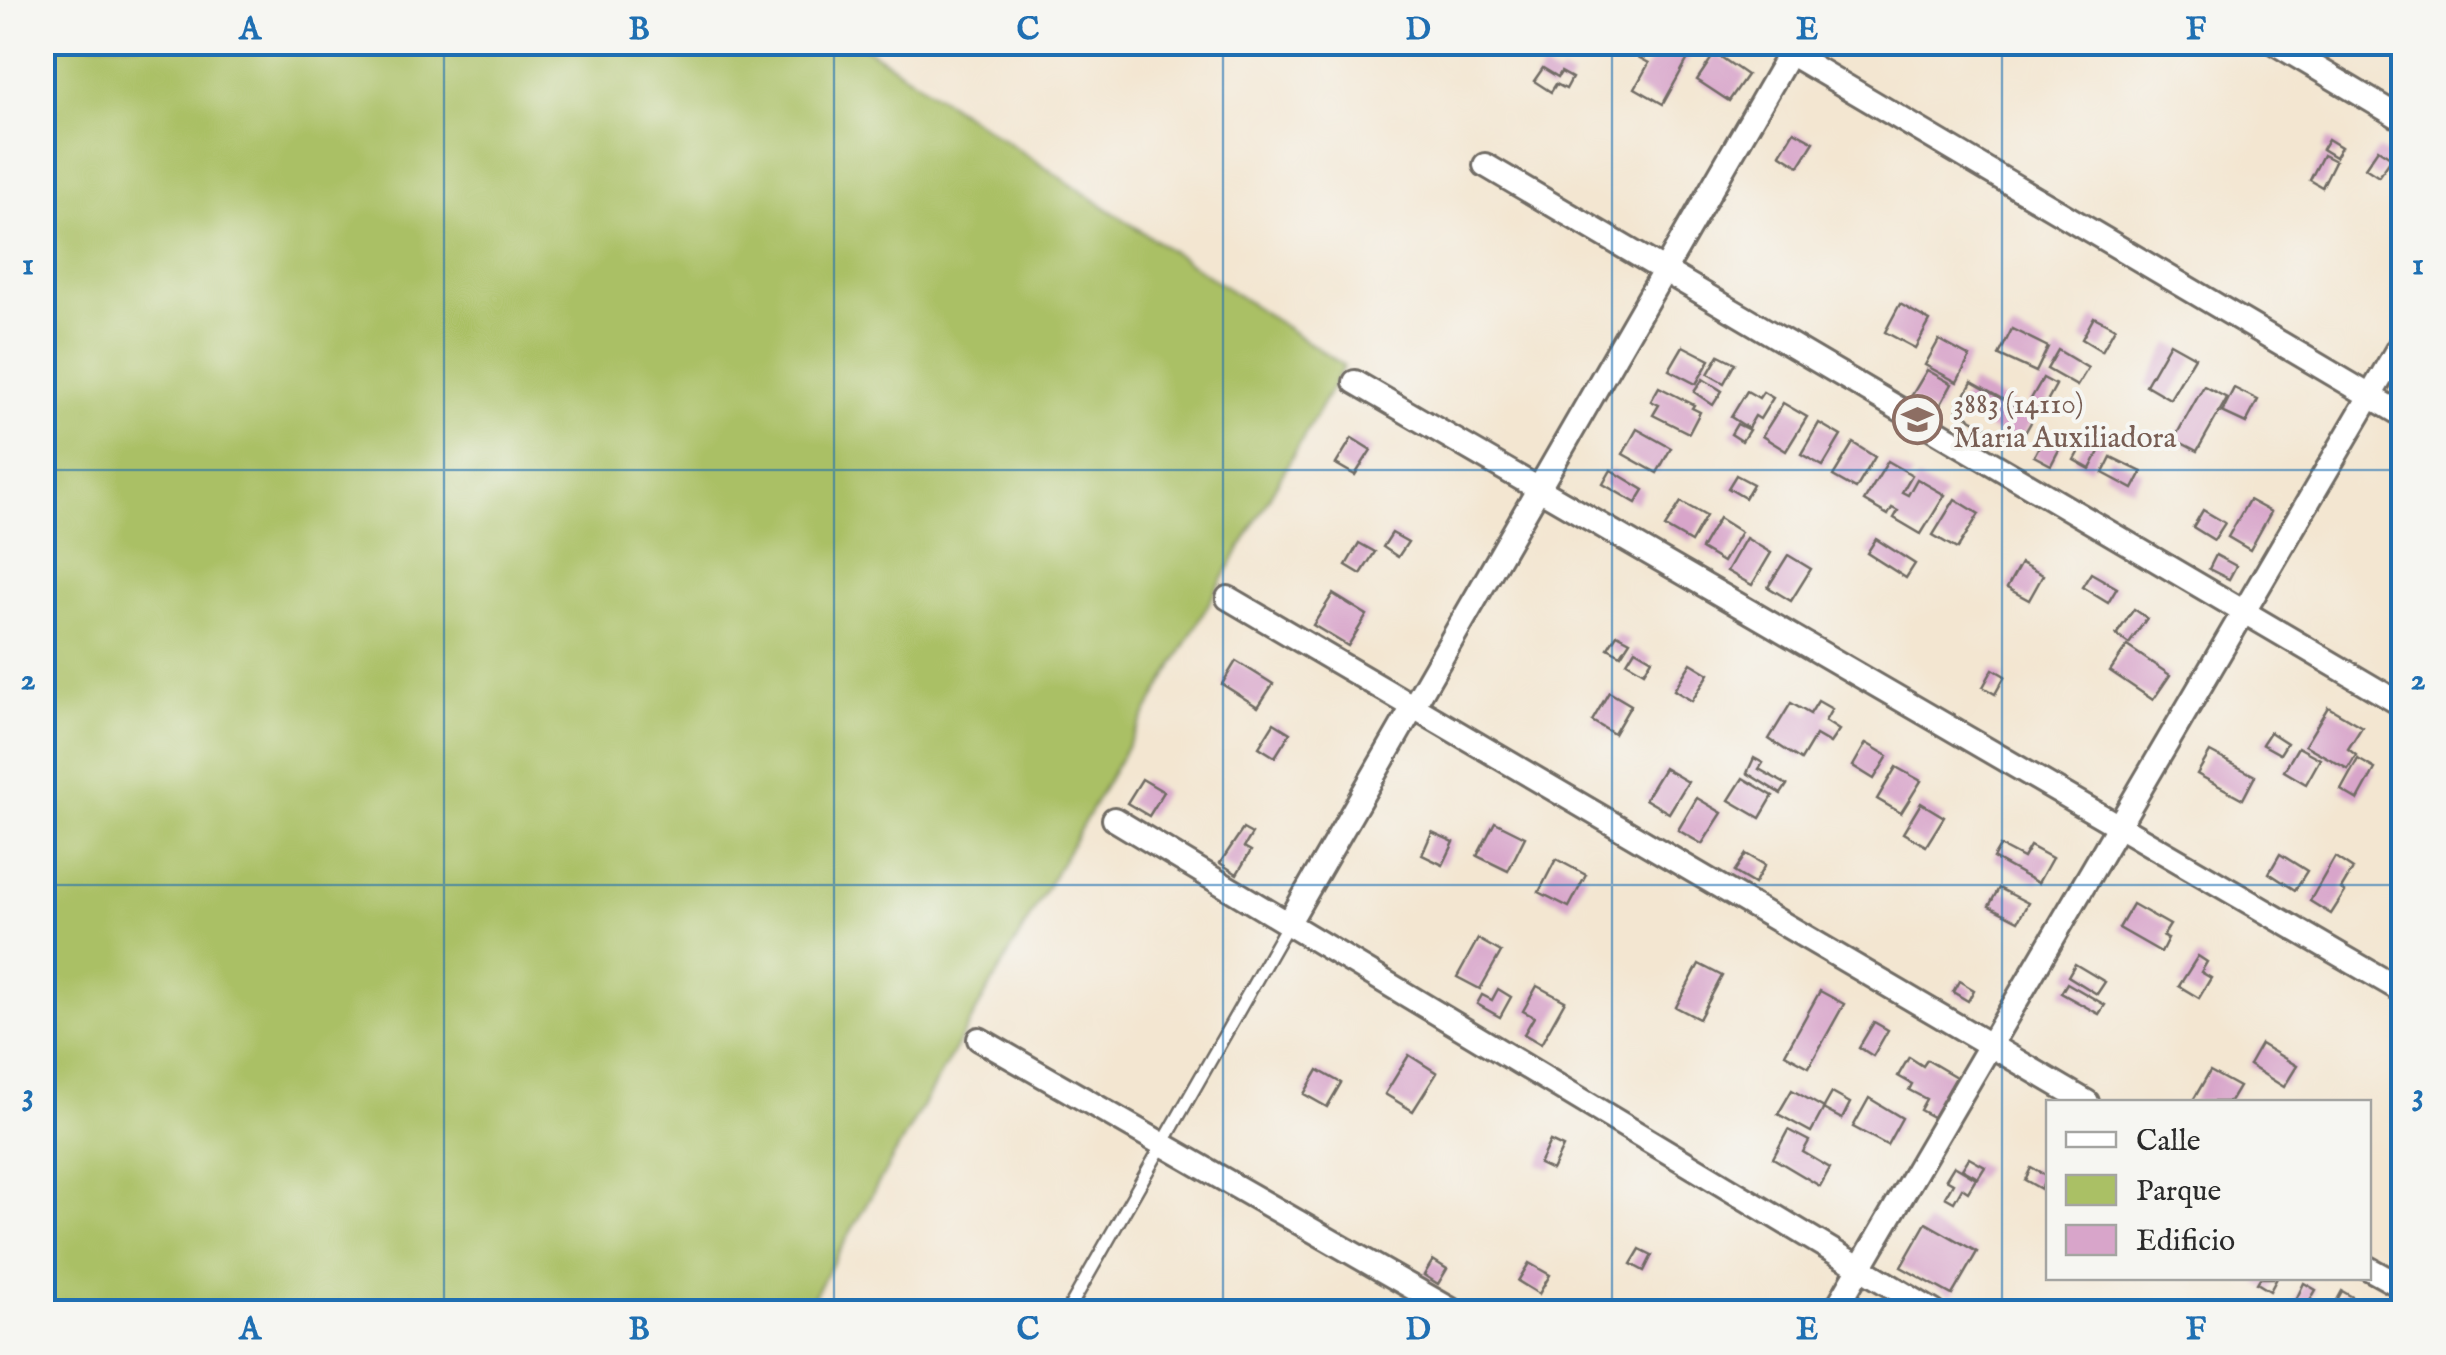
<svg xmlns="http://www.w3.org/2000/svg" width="2446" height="1355" font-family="'IM FELL English',serif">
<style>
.green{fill:#aac065;stroke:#6a7648;stroke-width:2.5}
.building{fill:#d8a5ca}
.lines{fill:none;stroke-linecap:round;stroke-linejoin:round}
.lane-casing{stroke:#716c65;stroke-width:16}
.street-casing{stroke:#716c65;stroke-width:28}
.lane{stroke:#fff;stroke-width:11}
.street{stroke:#fff;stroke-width:22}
.grid{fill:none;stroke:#1f6fb2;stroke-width:2.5;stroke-opacity:0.55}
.labels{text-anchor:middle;stroke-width:8;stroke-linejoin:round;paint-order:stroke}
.education-label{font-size:30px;fill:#785e54;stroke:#f6f6f2;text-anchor:start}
.neatline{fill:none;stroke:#1f6fb2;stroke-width:4}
.grid-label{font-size:32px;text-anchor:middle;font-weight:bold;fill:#1f6fb2}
</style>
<rect width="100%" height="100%" fill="#f6f6f2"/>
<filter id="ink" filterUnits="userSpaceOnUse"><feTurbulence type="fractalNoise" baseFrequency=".01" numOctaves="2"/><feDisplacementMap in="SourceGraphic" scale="20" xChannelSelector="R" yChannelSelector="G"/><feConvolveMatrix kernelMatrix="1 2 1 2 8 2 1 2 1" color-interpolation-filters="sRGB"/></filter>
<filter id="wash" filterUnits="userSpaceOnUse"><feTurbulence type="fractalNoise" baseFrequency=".0048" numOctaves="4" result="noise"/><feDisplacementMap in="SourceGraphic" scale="40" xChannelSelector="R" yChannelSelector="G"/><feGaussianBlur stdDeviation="2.25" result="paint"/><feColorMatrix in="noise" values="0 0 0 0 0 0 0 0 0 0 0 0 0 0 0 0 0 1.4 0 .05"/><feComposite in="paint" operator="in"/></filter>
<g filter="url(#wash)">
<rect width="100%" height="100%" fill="#f3e6d1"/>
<path class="green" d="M42,43H858L1344,366L805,1312H43Z"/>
<g id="blocks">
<g class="building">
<path d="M1646,42H1697L1663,104L1635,88L1649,63L1638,57Z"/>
<path d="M1715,53L1747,75L1729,101L1697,80Z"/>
<path d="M1543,68L1558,77L1561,72L1572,78L1566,89L1556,84L1551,92L1534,81Z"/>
<path d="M1794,131L1814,142L1799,166L1780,154Z"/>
<path d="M2328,139L2341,147L2335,157L2322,149Z"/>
<path d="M2378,149L2392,158L2379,177L2365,168Z"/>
<path d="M2323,155L2335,161L2322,187L2310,180Z"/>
<path d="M1900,304L1930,321L1915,348L1885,332Z"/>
<path d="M2094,317L2115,328L2102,351L2082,339Z"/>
<path d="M2012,329L2048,347L2036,372L1999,355Z"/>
<path d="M1939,340L1970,357L1957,382L1925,365Z"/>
<path d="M2170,343L2195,357L2170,399L2146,385Z"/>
<path d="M1683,346L1710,360L1696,384L1669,370Z"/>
<path d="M2058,350L2088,368L2077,386L2047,369Z"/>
<path d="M1719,355L1735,363L1724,383L1708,374Z"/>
<path d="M1927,370L1952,384L1935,415L1909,400Z"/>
<path d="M2043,378L2056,385L2041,412L2028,404Z"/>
<path d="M1703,379L1722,391L1713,405L1694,392Z"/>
<path d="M1972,382L2034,417L2018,445L1957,410Z"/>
<path d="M2204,386L2227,398L2197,451L2174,439Z"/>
<path d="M1659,387L1694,405L1692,408L1700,412L1689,433L1653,415L1659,405L1651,401Z"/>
<path d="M2234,388L2258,400L2246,423L2222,412Z"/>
<path d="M1747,391L1759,398L1763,392L1773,398L1760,419L1755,416L1748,428L1731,417Z"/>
<path d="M1783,403L1807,417L1786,451L1762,436Z"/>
<path d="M1819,423L1841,436L1823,466L1801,454Z"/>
<path d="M1737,424L1749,430L1742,441L1731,434Z"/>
<path d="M1637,429L1671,448L1657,473L1623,454Z"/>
<path d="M2090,431L2105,440L2090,469L2074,460Z"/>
<path d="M2046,433L2063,442L2051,465L2034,456Z"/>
<path d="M1352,438L1371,450L1355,475L1336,464Z"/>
<path d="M1853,443L1875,457L1856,489L1833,476Z"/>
<path d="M2111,457L2142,472L2133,489L2103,473Z"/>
<path d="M1888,461L1912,475L1902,492L1908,495L1917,479L1945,495L1921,534L1894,518L1898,511L1892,508L1888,515L1864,501Z"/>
<path d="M1611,470L1644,490L1636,503L1603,484Z"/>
<path d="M1736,475L1753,484L1745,498L1728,488Z"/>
<path d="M1955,499L1979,514L1957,549L1933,535Z"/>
<path d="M2249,500L2271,512L2250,550L2228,537Z"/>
<path d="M1681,502L1706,516L1691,542L1665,527Z"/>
<path d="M2203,510L2225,523L2214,540L2193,527Z"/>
<path d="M1719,518L1741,532L1723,562L1701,549Z"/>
<path d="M1392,533L1408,542L1398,557L1383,547Z"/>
<path d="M1746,538L1771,553L1752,585L1727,571Z"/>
<path d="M1876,539L1915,564L1906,578L1867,553Z"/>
<path d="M1359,543L1375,552L1361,574L1346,565Z"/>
<path d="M1788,555L1811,569L1791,601L1768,587Z"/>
<path d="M2216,555L2236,566L2229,579L2209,569Z"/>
<path d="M2021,563L2043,575L2029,600L2007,588Z"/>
<path d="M2091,573L2117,588L2108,603L2082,587Z"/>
<path d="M1333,594L1367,615L1348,646L1313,625Z"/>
<path d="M2134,609L2147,618L2129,644L2116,635Z"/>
<path d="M1617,634L1630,641L1621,655L1608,648Z"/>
<path d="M2127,646L2170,675L2153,700L2110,671Z"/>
<path d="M1635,649L1652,659L1644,672L1627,662Z"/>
<path d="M1236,661L1273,684L1258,707L1222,684Z"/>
<path d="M1691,663L1709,674L1692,701L1674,690Z"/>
<path d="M1993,669L2005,676L1995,694L1983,687Z"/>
<path d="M1609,692L1631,705L1614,734L1592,721Z"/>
<path d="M1818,701L1832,709L1825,721L1839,730L1830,743L1816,735L1801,760L1769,739L1791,703L1810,714Z"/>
<path d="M2328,707L2362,727L2348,749L2356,755L2348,769L2305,745Z"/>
<path d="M1274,723L1290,733L1275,757L1259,747Z"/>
<path d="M2270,732L2287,743L2280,754L2262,744Z"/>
<path d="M1866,743L1888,756L1874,779L1853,766Z"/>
<path d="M2298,747L2320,759L2306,784L2284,771Z"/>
<path d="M2210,752L2255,776L2243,799L2197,774Z"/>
<path d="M1754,758L1763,763L1759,769L1787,785L1781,794L1747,773Z"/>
<path d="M2358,759L2375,769L2358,800L2341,790Z"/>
<path d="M1896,767L1921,781L1901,813L1877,799Z"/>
<path d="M1664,768L1688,782L1669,813L1645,799Z"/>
<path d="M1743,778L1773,796L1760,818L1729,800Z"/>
<path d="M1142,779L1164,792L1149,816L1127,803Z"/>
<path d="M1697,798L1722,813L1702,844L1678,830Z"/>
<path d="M1921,803L1944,817L1926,846L1903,833Z"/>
<path d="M1495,822L1525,837L1508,871L1477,856Z"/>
<path d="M1243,829L1252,834L1244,847L1251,851L1237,874L1220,863Z"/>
<path d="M1432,832L1454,842L1443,865L1422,855Z"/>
<path d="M2000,846L2023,858L2030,846L2052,858L2038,883L1993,858Z"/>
<path d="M1746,854L1765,865L1754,884L1734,872Z"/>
<path d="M2280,854L2307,871L2295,890L2269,873Z"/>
<path d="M2335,857L2353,869L2341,889L2345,892L2331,914L2310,901Z"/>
<path d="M1556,859L1586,875L1569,907L1539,892Z"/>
<path d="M1999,888L2028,903L2018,921L1989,906Z"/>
<path d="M2133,904L2170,925L2163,936L2168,938L2161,952L2119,928Z"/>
<path d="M1478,939L1501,952L1480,989L1457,977Z"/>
<path d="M2198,956L2207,962L2201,972L2211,978L2199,998L2179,986Z"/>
<path d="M1699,964L1722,976L1699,1019L1676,1007Z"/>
<path d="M2075,964L2105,982L2097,994L2068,976Z"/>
<path d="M1959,981L1974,990L1968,1001L1953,992Z"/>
<path d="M2067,983L2105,1005L2099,1014L2061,993Z"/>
<path d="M1537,986L1565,1001L1541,1044L1524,1034L1534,1017L1523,1011Z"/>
<path d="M1498,989L1511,997L1500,1017L1477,1004L1482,995L1492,1000Z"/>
<path d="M1820,991L1844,1004L1809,1067L1785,1054Z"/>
<path d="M1874,1022L1888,1030L1873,1056L1859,1047Z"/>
<path d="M2261,1044L2297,1066L2284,1087L2249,1065Z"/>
<path d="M1409,1055L1437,1073L1413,1111L1385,1094Z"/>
<path d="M1909,1057L1923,1066L1927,1060L1956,1077L1933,1117L1920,1110L1926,1099L1909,1090L1912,1084L1898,1076Z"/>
<path d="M1318,1070L1341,1083L1327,1107L1304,1094Z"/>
<path d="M2210,1071L2239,1087L2230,1102H2192Z"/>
<path d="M1792,1090L1824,1108L1811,1132L1778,1114Z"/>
<path d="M1832,1093L1850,1103L1842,1119L1823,1109Z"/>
<path d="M1869,1098L1902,1118L1887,1145L1853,1127Z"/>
<path d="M1788,1130L1809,1141L1803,1152L1830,1168L1820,1186L1773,1158Z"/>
<path d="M1550,1141L1563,1147L1552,1170L1539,1164Z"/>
<path d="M1969,1158L1985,1167L1978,1178L1962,1169Z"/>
<path d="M1954,1166L1976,1179L1968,1192L1962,1188L1954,1202L1945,1197L1953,1183L1946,1179Z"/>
<path d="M2031,1168L2047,1177L2041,1189L2025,1180Z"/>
<path d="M1926,1223L1977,1252L1952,1295L1901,1267Z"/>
<path d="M1640,1249L1652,1255L1644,1271L1631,1264Z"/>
<path d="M1433,1260L1447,1269L1438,1284L1424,1275Z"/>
<path d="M1529,1263L1550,1275L1539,1294L1518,1281Z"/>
<path d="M2260,1278H2277L2270,1291L2257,1283Z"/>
<path d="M2304,1283L2316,1290L2303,1312H2290Z"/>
<path d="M2342,1291L2368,1306L2364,1312H2354L2336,1302Z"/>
</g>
</g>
</g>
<g filter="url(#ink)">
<use href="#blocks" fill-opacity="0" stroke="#716c65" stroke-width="2.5"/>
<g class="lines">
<defs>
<path id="lane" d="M1067,1312L1288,924"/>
<g id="street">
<path d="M1771,42L2404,416"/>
<path d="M2273,42L2404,120"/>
<path d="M1485,165L2404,706"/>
<path d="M1355,382L2404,992"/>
<path d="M1228,598L2087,1102"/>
<path d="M1114,819L1934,1312"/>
<path d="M1288,924L1796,42"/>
<path d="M979,1039L1455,1312"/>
<path d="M2368,1268L2404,1288"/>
<path d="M1834,1312L2404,338"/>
</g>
</defs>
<use href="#lane" class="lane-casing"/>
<use href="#street" class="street-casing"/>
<use href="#lane" class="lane"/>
<use href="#street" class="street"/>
</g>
</g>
<path class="grid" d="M444,42V1312M834,42V1312M1223,42V1312M1612,42V1312M2002,42V1312M42,470H2404M42,885H2404"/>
<defs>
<symbol id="school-ring" viewBox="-11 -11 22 22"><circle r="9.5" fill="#f6f6f2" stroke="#8d6e63" stroke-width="1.5"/><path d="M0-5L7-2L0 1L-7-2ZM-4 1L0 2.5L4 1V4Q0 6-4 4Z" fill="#8d6e63"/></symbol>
</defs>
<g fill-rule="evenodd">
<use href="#school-ring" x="1890" y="392" width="55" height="55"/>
</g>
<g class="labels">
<g class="education-label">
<text x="1953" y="413">3883 (14110)<tspan x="1953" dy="34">Maria Auxiliadora</tspan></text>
</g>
</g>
<rect width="2446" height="1355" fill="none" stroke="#f6f6f2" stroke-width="110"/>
<rect x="2046" y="1100" width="325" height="180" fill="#f6f6f2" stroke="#a5a5a2" stroke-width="2.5"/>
<rect x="2066" y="1132" width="50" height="15" fill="#ffffff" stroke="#a5a5a2" stroke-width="2.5"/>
<text x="2136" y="1150" font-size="30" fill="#2b2b2b">Calle</text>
<rect x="2066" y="1175" width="50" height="30" fill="#aac065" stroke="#a5a5a2" stroke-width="2.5"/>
<text x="2136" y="1200" font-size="30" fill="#2b2b2b">Parque</text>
<rect x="2066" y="1225" width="50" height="30" fill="#d8a5ca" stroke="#a5a5a2" stroke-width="2.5"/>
<text x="2136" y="1250" font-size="30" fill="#2b2b2b">Edificio</text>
<rect x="55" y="55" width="2336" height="1245" class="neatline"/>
<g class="grid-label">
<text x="250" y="39">A</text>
<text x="639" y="39">B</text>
<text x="1028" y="39">C</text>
<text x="1418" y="39">D</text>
<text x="1807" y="39">E</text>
<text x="2196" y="39">F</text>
<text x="28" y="274">1</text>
<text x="2418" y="274">1</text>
<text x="28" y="689">2</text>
<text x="2418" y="689">2</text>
<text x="28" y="1104">3</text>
<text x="2418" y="1104">3</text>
<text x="250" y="1339">A</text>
<text x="639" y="1339">B</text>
<text x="1028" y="1339">C</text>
<text x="1418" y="1339">D</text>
<text x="1807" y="1339">E</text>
<text x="2196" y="1339">F</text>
</g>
</svg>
